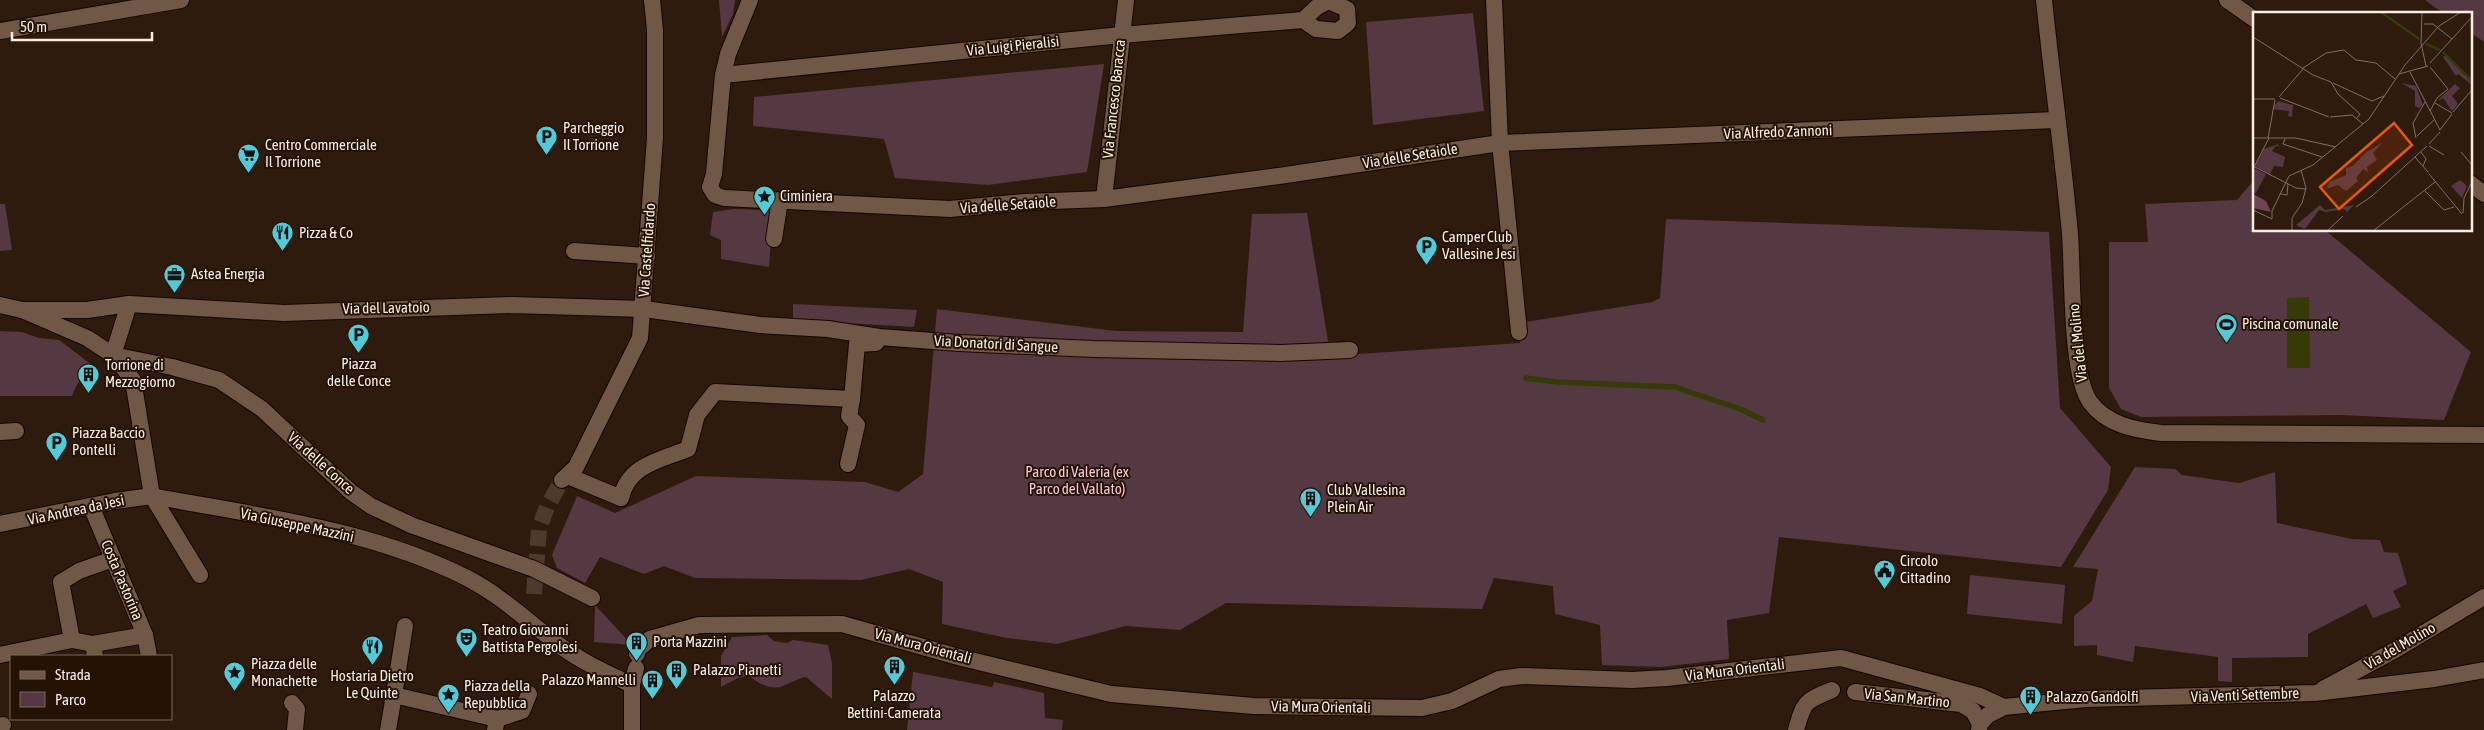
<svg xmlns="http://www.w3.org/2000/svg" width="2484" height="730" font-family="'Asap Condensed',sans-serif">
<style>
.green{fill:#543842}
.water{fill:#353a07}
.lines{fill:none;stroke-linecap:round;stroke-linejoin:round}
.stream{stroke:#353a07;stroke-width:5.5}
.street-tunnel{stroke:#4d3a2d;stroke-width:16;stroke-dasharray:16 8;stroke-linecap:butt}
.street-casing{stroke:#160500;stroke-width:18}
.street{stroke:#6f5848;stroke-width:16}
.labels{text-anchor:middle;stroke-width:4;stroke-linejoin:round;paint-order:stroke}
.street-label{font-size:15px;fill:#faece3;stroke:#241205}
.poi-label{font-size:15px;fill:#faece3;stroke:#241205;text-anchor:start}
.park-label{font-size:15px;fill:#f9c7d7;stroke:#241205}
.inset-river{fill:none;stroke:#353a07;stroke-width:2.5}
.inset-road{fill:none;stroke:#806f63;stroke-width:1}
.view{fill:#e8590c;fill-opacity:0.15;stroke:#e8590c;stroke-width:2.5}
.inset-edge{fill:none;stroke:#faece3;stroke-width:2.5}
</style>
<rect width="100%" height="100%" fill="#2f1b0d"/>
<g class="green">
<path d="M719,0H735L733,14L722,37Z"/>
<path d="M2425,0H2484V42L2470,32V14H2444Z"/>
<path d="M1473,13L1484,111L1373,125L1366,22Z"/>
<path d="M1104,64L1087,172L988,185L895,178L884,139L753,126L754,97Z"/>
<path d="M2254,180V230H2325L2471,352L2444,420L2343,415L2141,417L2121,409L2109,388V242H2148L2145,204L2237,200Z"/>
<path d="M0,204H5L12,250L0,251Z"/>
<path d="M734,209L764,210L773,213L769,267L721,259V240L710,235L713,212Z"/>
<path d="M1307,213L1328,341L1344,355L1520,343L1519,323L1652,302L1660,298L1666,219L2049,232L2060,408L2111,467L2108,490L2061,567L1779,537L1769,613L1727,620L1729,659L1661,667L1602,665L1600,625L1555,614L1553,586L1494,578L1482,609L1226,603L1180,630L1126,626L1057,644L1007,638L942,624L943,582L909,569L861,580L695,578L664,566L644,574L600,557L585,583L557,568L552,555L577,496L615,513L696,476L865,482L898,492L923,474L937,309L1116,331L1243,332L1252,214Z"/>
<path d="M793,304L917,310L914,327L793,320Z"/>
<path d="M0,331L22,332L39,338L59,340L92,365L100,376L89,374C79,379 76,385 72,396H0Z"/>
<path d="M2135,467L2175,469L2182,475L2239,483L2275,472L2277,523L2352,539L2380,540L2384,552L2398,553L2407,584L2393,591L2401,607L2373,618L2366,604L2308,634V657L2232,658V682L2218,681V657L2135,646L2133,662L2097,655V645L2074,646V616L2092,601L2098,569L2073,567Z"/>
<path d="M1970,575L2065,585L2062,624L1967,614Z"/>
<path d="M595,605L632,645L594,642Z"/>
<path d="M767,635L774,641L787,643L793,640L828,645L832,663V699L806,677C796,679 791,683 783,686C771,691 758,683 749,676L738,678L721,687V656L732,637Z"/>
<path d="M913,672L992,687L994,682L1044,693L1045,718L1063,720L1062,730H907Z"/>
</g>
<path class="water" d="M2309,297L2310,368H2287V298Z"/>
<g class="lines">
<path class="stream" d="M1526,378L1558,382L1675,387L1743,410L1763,420"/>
<path class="street-tunnel" d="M534,594L539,529L547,507L562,480"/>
<defs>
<g id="street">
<path d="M750,0L728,54L723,75L714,174L710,187L715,195L724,198L950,209L1025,202L1104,199L1279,176L1500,143L2057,120"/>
<path d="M1494,0L1500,143L1519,332"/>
<path d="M2044,0C2052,78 2063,156 2070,234C2073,272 2070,374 2090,402C2107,425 2135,430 2161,433L2484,435"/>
<path d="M2227,0L2254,19"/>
<path d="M1328,1L1347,9L1348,23L1338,31L1316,29L1303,20L1317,7Z"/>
<path d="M0,31L181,0"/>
<path d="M723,75L1121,35L1303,20"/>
<path d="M2470,183L2484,194"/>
<path d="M1104,199L1126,0"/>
<path d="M774,239L780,200"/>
<path d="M574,251L647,256"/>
<path d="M129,304L113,355L172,367L219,380L262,409L351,492L371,506L411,525L534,569L592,598"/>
<path d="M0,305L22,310L87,338L113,355L133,380L152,496L200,575"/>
<path d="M22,310H87L129,304L284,313L512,305L644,309L760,325L828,329L879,337L959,343L1094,349L1281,353L1350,350"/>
<path d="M0,432L16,431"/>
<path d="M848,464L857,425L849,416L852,399"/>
<path d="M568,476L621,498C628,465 660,460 688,449L697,415L715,392L852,399L857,344L876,343"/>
<path d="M562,480L576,467L640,338L655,138V30L652,0"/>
<path d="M91,506L145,635L149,656"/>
<path d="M0,524L115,501L152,496C258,516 370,529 467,578C502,596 528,622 559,645C582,662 607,673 632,685V730"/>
<path d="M93,644L145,635"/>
<path d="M637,654L638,649L650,639L699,625L842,624L962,658L1111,694L1254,706L1422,708L1452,701L1499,679L1521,676L1632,680L1667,678L1841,658L1980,696L2004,707"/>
<path d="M0,655L72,640"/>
<path d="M95,656L93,644L72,640L61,582L79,571L113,559"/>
<path d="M632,685L636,668"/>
<path d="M2323,689L2397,649L2484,597"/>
<path d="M1855,692L1961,704L1973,711L1980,724"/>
<path d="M394,695L405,626"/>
<path d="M292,703L297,709L295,730"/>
<path d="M497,719L522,711L529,694"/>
<path d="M0,726L3,725"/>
<path d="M388,730L394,695L497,719L495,730"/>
<path d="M1796,730C1804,701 1805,701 1832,690"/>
<path d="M1979,730L1980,724L1988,715L2004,707L2086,699L2315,693L2434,679L2484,670"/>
</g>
</defs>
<use href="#street" class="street-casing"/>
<use href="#street" class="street"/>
</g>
<defs>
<symbol id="parking-pin" viewBox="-11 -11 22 30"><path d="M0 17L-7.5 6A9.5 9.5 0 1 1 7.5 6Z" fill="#52cbd8" stroke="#241205"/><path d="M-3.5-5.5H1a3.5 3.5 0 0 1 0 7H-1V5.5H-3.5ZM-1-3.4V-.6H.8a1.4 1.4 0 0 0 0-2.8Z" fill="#111"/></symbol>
<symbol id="supermarket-pin" viewBox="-11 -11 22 30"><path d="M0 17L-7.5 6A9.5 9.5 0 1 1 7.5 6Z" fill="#52cbd8" stroke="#241205"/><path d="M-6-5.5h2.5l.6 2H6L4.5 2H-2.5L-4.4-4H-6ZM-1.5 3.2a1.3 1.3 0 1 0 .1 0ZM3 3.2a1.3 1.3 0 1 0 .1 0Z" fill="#111"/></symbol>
<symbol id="sight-pin" viewBox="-11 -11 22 30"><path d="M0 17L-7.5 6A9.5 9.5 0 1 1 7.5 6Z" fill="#52cbd8" stroke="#241205"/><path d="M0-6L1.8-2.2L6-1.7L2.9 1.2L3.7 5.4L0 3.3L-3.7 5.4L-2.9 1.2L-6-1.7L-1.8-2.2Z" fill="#111"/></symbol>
<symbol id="restaurant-pin" viewBox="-11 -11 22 30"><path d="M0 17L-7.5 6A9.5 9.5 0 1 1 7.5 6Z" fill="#52cbd8" stroke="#241205"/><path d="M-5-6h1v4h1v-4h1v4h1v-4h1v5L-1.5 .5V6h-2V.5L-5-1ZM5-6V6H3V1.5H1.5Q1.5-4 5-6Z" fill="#111"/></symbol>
<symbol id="office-pin" viewBox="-11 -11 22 30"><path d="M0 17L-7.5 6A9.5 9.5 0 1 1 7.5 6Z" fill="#52cbd8" stroke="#241205"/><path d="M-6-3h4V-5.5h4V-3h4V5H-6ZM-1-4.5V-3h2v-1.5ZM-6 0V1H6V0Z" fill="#111"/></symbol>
<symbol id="stadium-pin" viewBox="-11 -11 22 30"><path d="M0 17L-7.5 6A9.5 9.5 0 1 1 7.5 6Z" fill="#52cbd8" stroke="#241205"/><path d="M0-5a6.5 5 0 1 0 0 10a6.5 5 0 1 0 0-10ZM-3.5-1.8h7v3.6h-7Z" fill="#111"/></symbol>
<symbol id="building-pin" viewBox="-11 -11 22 30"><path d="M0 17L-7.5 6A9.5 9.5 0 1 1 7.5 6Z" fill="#52cbd8" stroke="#241205"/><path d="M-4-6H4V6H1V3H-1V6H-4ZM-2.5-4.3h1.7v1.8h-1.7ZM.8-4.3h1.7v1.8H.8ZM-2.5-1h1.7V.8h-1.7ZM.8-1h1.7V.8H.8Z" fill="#111"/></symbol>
<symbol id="civic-pin" viewBox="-11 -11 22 30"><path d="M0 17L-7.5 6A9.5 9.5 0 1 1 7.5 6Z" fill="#52cbd8" stroke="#241205"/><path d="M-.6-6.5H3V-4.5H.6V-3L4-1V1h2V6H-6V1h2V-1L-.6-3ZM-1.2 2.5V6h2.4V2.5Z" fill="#111"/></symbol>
<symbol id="theatre-pin" viewBox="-11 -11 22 30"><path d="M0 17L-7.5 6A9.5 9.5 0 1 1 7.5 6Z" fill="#52cbd8" stroke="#241205"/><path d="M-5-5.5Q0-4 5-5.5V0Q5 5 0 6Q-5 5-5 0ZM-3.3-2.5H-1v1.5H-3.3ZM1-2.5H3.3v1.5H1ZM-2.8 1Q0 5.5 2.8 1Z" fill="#111"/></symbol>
</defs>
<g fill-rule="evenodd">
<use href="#parking-pin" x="534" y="124" width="25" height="34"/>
<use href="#supermarket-pin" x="236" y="142" width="25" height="34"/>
<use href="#sight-pin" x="752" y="184" width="25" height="34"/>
<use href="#restaurant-pin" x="270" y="220" width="25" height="34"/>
<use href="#parking-pin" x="1414" y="234" width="25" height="34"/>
<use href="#office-pin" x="162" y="262" width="25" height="34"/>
<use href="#stadium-pin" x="2214" y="312" width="25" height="34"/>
<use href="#parking-pin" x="346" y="322" width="25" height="34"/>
<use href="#building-pin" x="76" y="362" width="25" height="34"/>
<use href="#parking-pin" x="44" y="430" width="25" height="34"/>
<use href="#building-pin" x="1298" y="486" width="25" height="34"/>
<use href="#civic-pin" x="1872" y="558" width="25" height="34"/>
<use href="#theatre-pin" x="454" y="626" width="25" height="34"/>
<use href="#building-pin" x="624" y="630" width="25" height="34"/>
<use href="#restaurant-pin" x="360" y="634" width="25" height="34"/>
<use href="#building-pin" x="882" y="654" width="25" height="34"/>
<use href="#building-pin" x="664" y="658" width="25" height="34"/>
<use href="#sight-pin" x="222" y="660" width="25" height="34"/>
<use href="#building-pin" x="640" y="668" width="25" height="34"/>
<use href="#sight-pin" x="436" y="682" width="25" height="34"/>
<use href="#building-pin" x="2018" y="684" width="25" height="34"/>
</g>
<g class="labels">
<g class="street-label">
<text transform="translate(1013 46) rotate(-6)" y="5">Via Luigi Pieralisi</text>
<text transform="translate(1114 99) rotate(-84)" y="5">Via Francesco Baracca</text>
<text transform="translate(1778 132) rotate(-2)" y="5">Via Alfredo Zannoni</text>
<text transform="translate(1410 156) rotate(-9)" y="5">Via delle Setaiole</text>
<text transform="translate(1008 205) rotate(-4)" y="5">Via delle Setaiole</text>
<text transform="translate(647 250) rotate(-86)" y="5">Via Castelfidardo</text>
<text transform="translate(386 308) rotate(-1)" y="5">Via del Lavatoio</text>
<text transform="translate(2078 343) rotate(-96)" y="5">Via del Molino</text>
<text transform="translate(996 344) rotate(3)" y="5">Via Donatori di Sangue</text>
<text transform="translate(321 463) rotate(42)" y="5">Via delle Conce</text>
<text transform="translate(76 510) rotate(-12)" y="5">Via Andrea da Jesi</text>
<text transform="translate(297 525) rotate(12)" y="5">Via Giuseppe Mazzini</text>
<text transform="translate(122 580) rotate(67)" y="5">Costa Pastorina</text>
<text transform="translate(923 646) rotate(15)" y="5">Via Mura Orientali</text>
<text transform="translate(2400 646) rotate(-30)" y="5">Via del Molino</text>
<text transform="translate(1735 670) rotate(-7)" y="5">Via Mura Orientali</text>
<text transform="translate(2245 695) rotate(-2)" y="5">Via Venti Settembre</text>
<text transform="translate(1907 698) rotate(6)" y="5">Via San Martino</text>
<text transform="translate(1321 707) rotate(1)" y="5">Via Mura Orientali</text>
</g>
<g class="poi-label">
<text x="563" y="133">Parcheggio<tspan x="563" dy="17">Il Torrione</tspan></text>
<text x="265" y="150">Centro Commerciale<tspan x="265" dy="17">Il Torrione</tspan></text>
<text x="780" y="201">Ciminiera</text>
<text x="299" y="238">Pizza &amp; Co</text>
<text x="1442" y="242">Camper Club<tspan x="1442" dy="17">Vallesine Jesi</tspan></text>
<text x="191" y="279">Astea Energia</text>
<text x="2242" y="329">Piscina comunale</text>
<text x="359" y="369" text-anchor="middle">Piazza<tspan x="359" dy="17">delle Conce</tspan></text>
<text x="105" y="370">Torrione di<tspan x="105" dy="17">Mezzogiorno</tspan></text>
<text x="72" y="438">Piazza Baccio<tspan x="72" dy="17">Pontelli</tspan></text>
<text x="1327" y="495">Club Vallesina<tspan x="1327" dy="17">Plein Air</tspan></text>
<text x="1900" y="566">Circolo<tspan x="1900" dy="17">Cittadino</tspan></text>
<text x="482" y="635">Teatro Giovanni<tspan x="482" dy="17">Battista Pergolesi</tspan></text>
<text x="653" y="647">Porta Mazzini</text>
<text x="251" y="669">Piazza delle<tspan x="251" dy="17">Monachette</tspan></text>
<text x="693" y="675">Palazzo Pianetti</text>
<text x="372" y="681" text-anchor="middle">Hostaria Dietro<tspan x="372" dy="17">Le Quinte</tspan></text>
<text x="636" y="685" text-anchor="end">Palazzo Mannelli</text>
<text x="464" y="691">Piazza della<tspan x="464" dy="17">Repubblica</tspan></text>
<text x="894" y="701" text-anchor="middle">Palazzo<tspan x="894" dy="17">Bettini-Camerata</tspan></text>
<text x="2046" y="702">Palazzo Gandolfi</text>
</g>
<g class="park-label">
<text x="1077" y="477">Parco di Valeria (ex<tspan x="1077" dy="17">Parco del Vallato)</tspan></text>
</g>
</g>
<g transform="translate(2253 12)">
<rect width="219" height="219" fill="#2f1b0d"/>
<path d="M192,43L215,66L219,73L205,62L203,64L190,45ZM148,71L163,74L170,93L166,96L162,94V79ZM202,72L207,76L199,84L205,92L199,99L190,86L187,88L188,92L186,87ZM25,89L40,93L39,105L35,104L36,99L19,97ZM129,131L120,141L124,148L114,155L115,160L110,157L103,166L105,169L93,179L85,173L73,177L76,170L93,163V156L100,154L112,141ZM25,132L26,135L23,134L19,139L32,145L30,155L21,154L17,162L2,154L11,137ZM1,156L13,162L3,181L0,180ZM207,168L214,174L209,186L198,174ZM67,193L72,198L101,193L94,200L91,197L73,200L66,198L52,217L43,213Z" fill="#543842"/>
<path d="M0,182L13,189L18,200L0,196Z" fill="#724354"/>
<path class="inset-river" d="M128,0L166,27M173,32L187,38M190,40L219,69"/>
<path class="inset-road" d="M169,0L168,31L173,54M171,12H180L199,27M0,25L60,63L78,70L85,82L107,102L104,106M177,51L219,5M50,56L73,41L91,38L103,48L123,51L142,67M157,60L187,118M146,62L175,54M80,71L119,89L131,84M26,85L50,57M27,86L76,105M0,87H22M182,91L199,101M177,99L184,86L195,77L177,55M200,100L219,78M77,105L99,103L110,112M187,118L199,102M164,124L182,107M0,126H43L83,135M15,126L22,88M163,126L160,111L172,90M32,127L30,132L69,145M176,132L187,120M176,134L191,143M168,140L173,147L170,154M208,140L219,153M162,145L175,160M0,154L43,176L53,177M0,157L16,126M176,162L209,202M172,179L191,198L201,195M28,182L34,183L35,172M103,195L119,184L174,134M0,198L19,207M210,201L211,186L219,170M19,207V199L36,164L60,153L116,107L152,53L186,14L208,0M39,219V206L49,191L53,176L48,158M74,219L90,204M120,219L182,170"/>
<path class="view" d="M141,111L159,133L86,197L67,175Z"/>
<rect width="219" height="219" class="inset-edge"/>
</g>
<rect x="10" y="655" width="162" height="65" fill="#241205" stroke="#7a695e"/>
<rect x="20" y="671" width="25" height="8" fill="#6f5848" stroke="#7a695e"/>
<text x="55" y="680" font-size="15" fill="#faece3">Strada</text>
<rect x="20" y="692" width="25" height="15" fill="#543842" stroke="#7a695e"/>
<text x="55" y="705" font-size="15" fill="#faece3">Parco</text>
<path d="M12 32v8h140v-8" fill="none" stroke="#faece3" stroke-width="2.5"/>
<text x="20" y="32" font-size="15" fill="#faece3" stroke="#241205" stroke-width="4" paint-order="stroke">50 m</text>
</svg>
